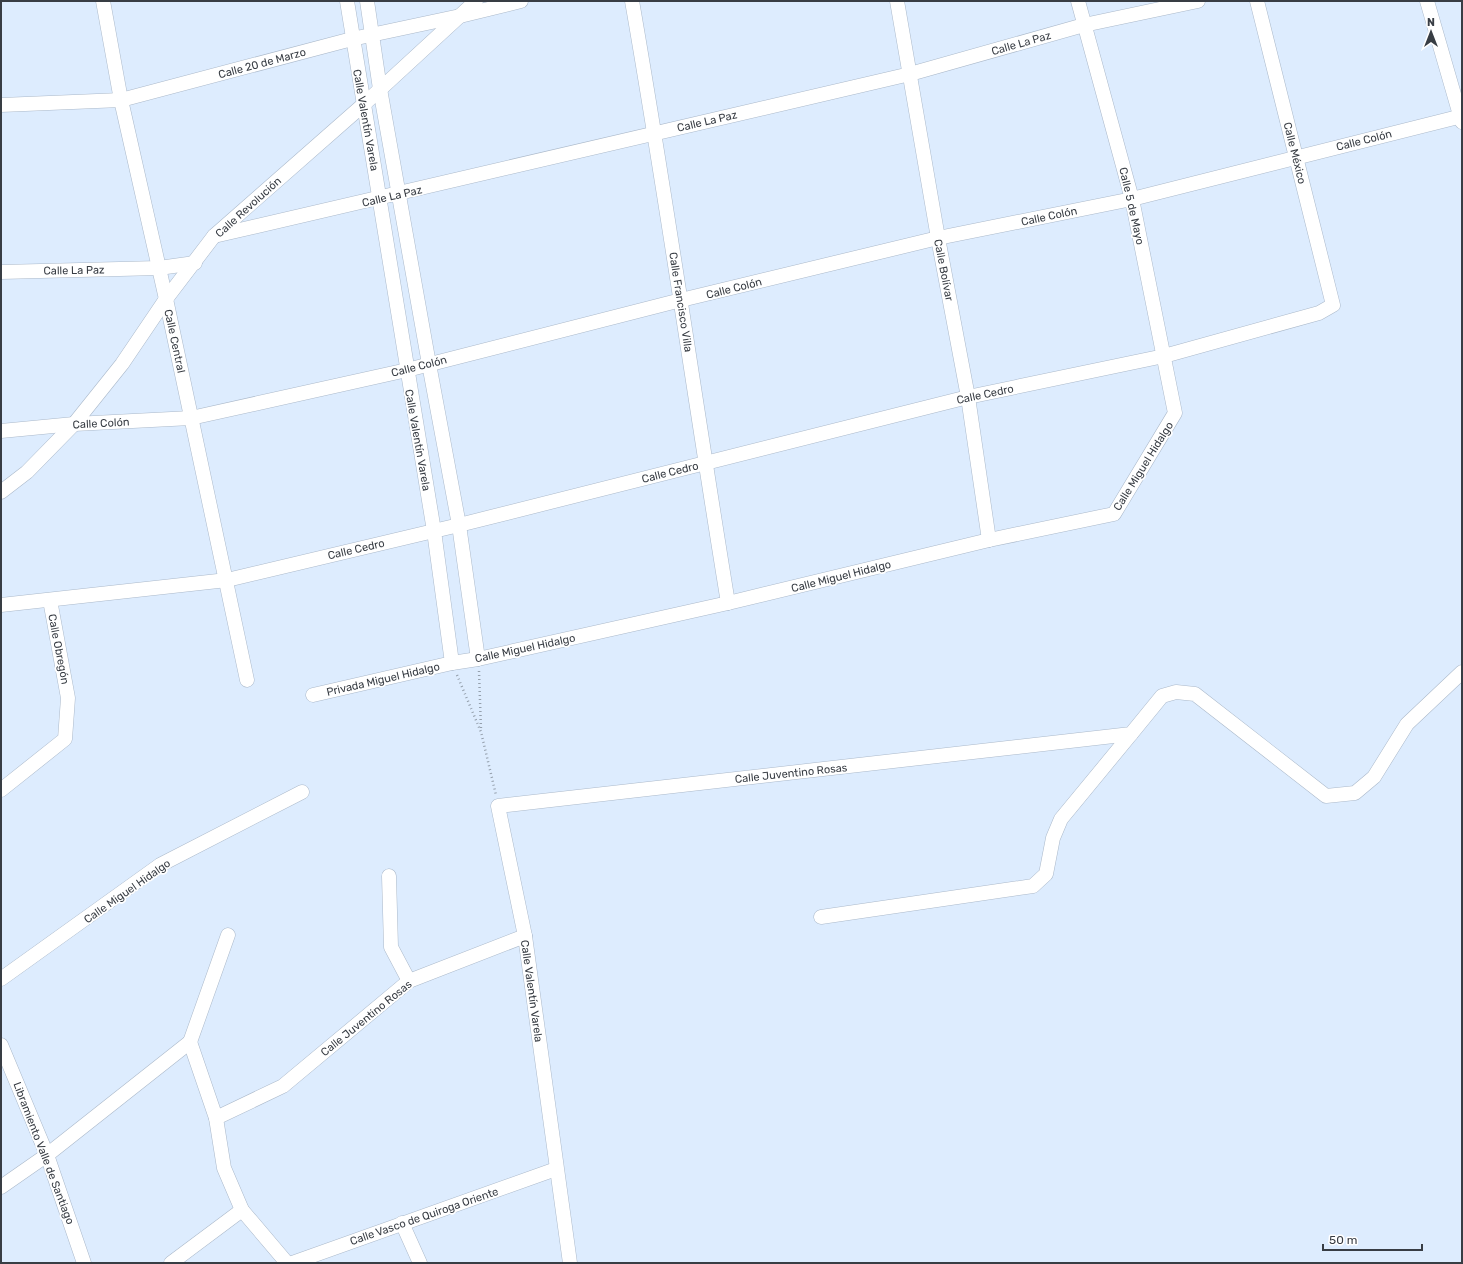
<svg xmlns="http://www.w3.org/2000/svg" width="1463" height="1264" font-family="Rubik,sans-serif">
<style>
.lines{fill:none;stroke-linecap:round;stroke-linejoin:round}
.minor-casing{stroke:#abb9ca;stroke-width:15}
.path{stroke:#95a0ad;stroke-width:2.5;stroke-dasharray:1 3;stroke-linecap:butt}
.minor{stroke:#fff;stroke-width:14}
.labels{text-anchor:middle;stroke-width:3.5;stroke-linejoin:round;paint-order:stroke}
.street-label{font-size:11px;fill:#383d44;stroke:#fff}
</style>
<rect width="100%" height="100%" fill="#ddecfe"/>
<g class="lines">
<defs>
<g id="minor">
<path d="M103,1L121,100L166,299L247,680"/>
<path d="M347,1L434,531L452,663"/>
<path d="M367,1L380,89L429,364L459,525L478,659"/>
<path d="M632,1C667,201 695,402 728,603"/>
<path d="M897,1L938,238L968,397L989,540"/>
<path d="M1427,1L1462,122"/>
<path d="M1,105L121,100L352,39L460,16L521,1"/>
<path d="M214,236L910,74L1084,25L1198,1"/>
<path d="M1,272L159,268L195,263"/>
<path d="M1,431L74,424L191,418L407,370L681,300L938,238L1132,199L1462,116"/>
<path d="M1,492L27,472L74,424L122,364L166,299L214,236L363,105L476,1"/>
<path d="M1,605L227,580L459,525L968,397L1164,356L1319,313L1333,305L1257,1"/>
<path d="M313,695L452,663L478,659L728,603L989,540L1114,514L1175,413L1132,199L1078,1"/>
<path d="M1,790L65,739L68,698L50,600"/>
<path d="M389,876L391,947L409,981"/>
<path d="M821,917L1033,886L1046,874L1053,838L1061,819L1131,734"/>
<path d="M1,979L160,865L302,792"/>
<path d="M190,1042L216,1118L224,1168L242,1210L287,1263"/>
<path d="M190,1042L228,935"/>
<path d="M1,1045L47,1155L84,1263"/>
<path d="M216,1118L283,1086L409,981L525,936"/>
<path d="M1,1187L47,1155L190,1042"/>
<path d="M402,1223L420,1263"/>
<path d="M171,1263L242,1210"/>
<path d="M292,1263L556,1169"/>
<path d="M570,1263L525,936L498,806L1131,734L1162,696L1176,692L1195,694L1326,796L1355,793L1374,777L1407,724L1462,672"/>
</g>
</defs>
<use href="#minor" class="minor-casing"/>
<g class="path">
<path d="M479,671L481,730"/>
<path d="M457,675L481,732L496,795"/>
</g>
<use href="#minor" class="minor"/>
</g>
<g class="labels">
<g class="street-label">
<text transform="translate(1021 43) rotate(-16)" y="4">Calle La Paz</text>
<text transform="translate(262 63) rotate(-15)" y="4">Calle 20 de Marzo</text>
<text transform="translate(366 120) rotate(80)" y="4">Calle Valentín Varela</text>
<text transform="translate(707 121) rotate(-13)" y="4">Calle La Paz</text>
<text transform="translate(1364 140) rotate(-14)" y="4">Calle Colón</text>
<text transform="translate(1295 153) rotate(76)" y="4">Calle México</text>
<text transform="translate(392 196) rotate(-13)" y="4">Calle La Paz</text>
<text transform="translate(1132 206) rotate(77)" y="4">Calle 5 de Mayo</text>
<text transform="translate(248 207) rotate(-42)" y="4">Calle Revolución</text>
<text transform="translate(1049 216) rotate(-12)" y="4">Calle Colón</text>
<text transform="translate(74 270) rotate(-1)" y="4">Calle La Paz</text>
<text transform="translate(944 270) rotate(79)" y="4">Calle Bolívar</text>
<text transform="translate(734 288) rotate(-14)" y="4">Calle Colón</text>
<text transform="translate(681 302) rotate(81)" y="4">Calle Francisco Villa</text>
<text transform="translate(175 341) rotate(78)" y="4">Calle Central</text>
<text transform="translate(419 366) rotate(-14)" y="4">Calle Colón</text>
<text transform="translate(985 394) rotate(-12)" y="4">Calle Cedro</text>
<text transform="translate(101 423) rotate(-3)" y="4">Calle Colón</text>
<text transform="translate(418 440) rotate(80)" y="4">Calle Valentín Varela</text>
<text transform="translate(1143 466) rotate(-58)" y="4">Calle Miguel Hidalgo</text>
<text transform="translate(670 472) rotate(-14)" y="4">Calle Cedro</text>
<text transform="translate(356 549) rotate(-13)" y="4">Calle Cedro</text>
<text transform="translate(841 576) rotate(-14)" y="4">Calle Miguel Hidalgo</text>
<text transform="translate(525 648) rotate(-12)" y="4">Calle Miguel Hidalgo</text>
<text transform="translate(59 649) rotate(79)" y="4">Calle Obregón</text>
<text transform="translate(383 679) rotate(-13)" y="4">Privada Miguel Hidalgo</text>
<text transform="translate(791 773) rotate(-6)" y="4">Calle Juventino Rosas</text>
<text transform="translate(127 891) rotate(-35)" y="4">Calle Miguel Hidalgo</text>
<text transform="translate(532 991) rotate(82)" y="4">Calle Valentín Varela</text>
<text transform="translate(366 1018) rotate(-39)" y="4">Calle Juventino Rosas</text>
<text transform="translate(44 1153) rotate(69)" y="4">Libramiento Valle de Santiago</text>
<text transform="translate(424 1216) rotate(-19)" y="4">Calle Vasco de Quiroga Oriente</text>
</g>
</g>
<rect width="1463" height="1264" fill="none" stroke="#383d44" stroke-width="4"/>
<g transform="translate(1431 32)" stroke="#ffffff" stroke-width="3" paint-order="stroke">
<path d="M0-3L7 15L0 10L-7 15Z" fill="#383d44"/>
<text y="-6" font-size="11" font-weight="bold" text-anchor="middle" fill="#383d44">N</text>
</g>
<path d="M1323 1244v6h99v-6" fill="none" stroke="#383d44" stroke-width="2"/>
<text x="1329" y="1244" font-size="12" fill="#383d44" stroke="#ffffff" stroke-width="3" paint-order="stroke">50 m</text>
</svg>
